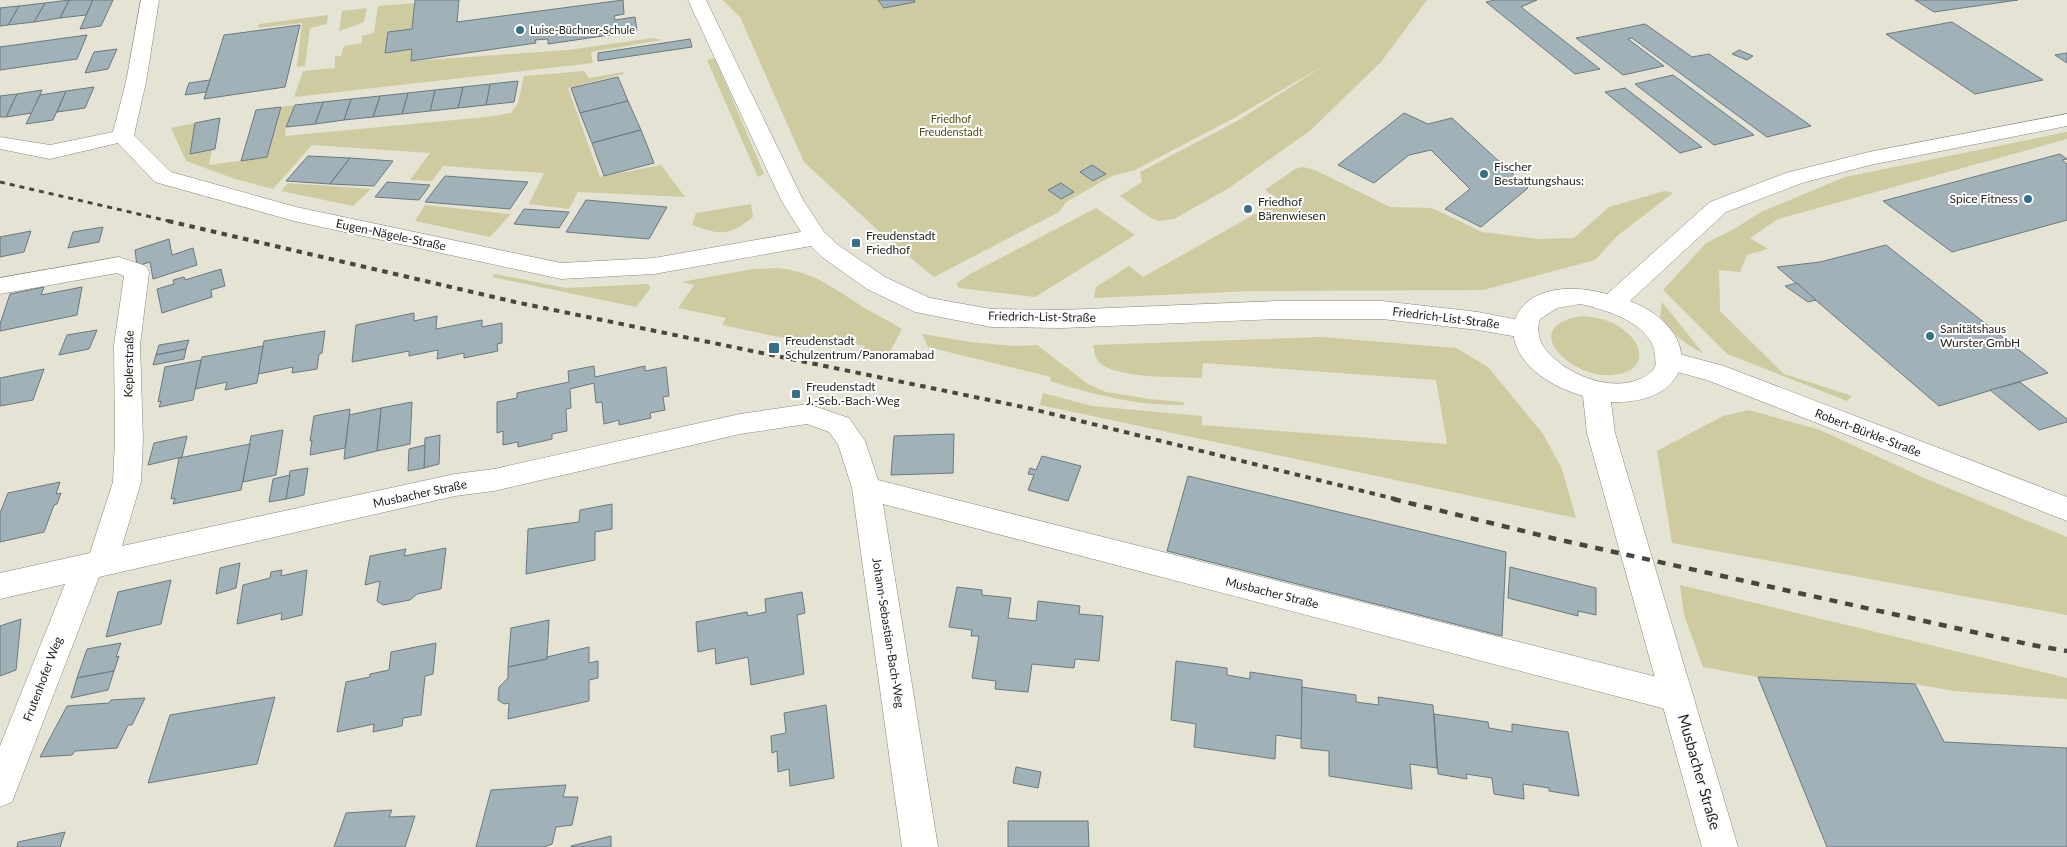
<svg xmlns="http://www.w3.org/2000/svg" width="2067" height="847" font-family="Lato,sans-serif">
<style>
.green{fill:#cfcba1}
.building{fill:#a1b1b8;stroke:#6a7980}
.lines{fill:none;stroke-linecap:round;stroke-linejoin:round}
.minor-casing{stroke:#888779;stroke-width:1}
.tertiary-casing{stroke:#888779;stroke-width:1}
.minor{fill:#fff;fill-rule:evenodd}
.tertiary{fill:#fff;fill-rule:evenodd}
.rail-far2{stroke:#47463f;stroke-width:3;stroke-dasharray:5 5;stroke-linecap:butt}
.rail-far1{stroke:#47463f;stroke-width:4;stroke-dasharray:5.5 5.5;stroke-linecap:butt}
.rail{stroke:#47463f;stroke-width:4.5;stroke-dasharray:8 8;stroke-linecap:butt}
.poi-dot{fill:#367088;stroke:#fff;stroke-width:2}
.labels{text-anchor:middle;stroke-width:4;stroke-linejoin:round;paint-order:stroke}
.far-poi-label{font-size:11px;fill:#25241f;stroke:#fff;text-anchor:start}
.far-park-label{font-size:11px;fill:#544e19;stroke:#fff}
.poi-label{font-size:12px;fill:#25241f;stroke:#fff;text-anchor:start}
.street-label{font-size:12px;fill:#25241f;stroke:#fff}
.near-street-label{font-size:15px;fill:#25241f;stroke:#fff}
</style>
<rect width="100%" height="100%" fill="#e4e3d4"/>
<g class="green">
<path d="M723,0H1427L1381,62L1311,130L1229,188L1174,219L1158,221L1149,217L1120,196L1142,182L1140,172L1239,120L1328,63L1236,117L1135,170L1112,176L1066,202L1059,212L934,277L885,237L804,162L740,17Z"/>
<path d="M415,3L412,29L388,32L385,52L412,49L411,61L568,50L653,38L662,40L591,52L593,63L294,97L303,71L335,68V56H341L344,46L362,43V36L374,33L378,6Z"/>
<path d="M367,8L364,22L339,31L342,11Z"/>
<path d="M328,15L327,24L310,28L305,66L297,67L302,23L258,28L259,24Z"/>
<path d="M715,58L764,174L758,177L707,60Z"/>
<path d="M584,71L589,78L623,72L624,74L568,88L600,177L661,165L685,197L578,192L569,209L529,204L544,173L443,166L432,181L410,180L430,153L312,145L273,189L235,179L186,161L171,128L195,123L190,153L212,149L209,165L267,157L281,107L295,105L286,127L285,136L486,117L511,113L518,103L524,76Z"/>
<path d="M2067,132V139L1778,219L1750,238L1768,249L1747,255L1740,272L1719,270L1720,311L1784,374L1852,396L1847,401L1727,354L1663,290L1706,243L1734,229L1761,212L1845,177Z"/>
<path d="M1303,167L1315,170L1390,207L1432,208L1482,232L1538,239L1574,238L1609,207L1664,191L1673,193L1617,236L1595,260L1483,290L1252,291L1094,298L1096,287L1129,266L1143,277L1280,200L1265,190L1295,169Z"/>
<path d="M288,183L371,189L353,206L281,191Z"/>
<path d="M751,204L753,217C728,237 720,235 692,225L696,213Z"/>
<path d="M425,205L511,214L490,237L415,221Z"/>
<path d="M1096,208L1135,235L1035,297L959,288L956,284L970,274Z"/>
<path d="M778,268C816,272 837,291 868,310C879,316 891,322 902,329L886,359L861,354L865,346L826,339L822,346L722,325L726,318L678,308L694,285L681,282L753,269Z"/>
<path d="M495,274L566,288L647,284L650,286V289L636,307L492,277Z"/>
<path d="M1662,302L1703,353C1685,345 1672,333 1660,317Z"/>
<path d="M1582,316C1594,317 1607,319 1618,326C1646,343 1649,372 1612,375C1571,379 1516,326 1582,316Z"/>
<path d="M922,334L970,342L1014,346L1037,345L1088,384L1106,392L1149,399L1183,402L1185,405C1137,406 1096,395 1050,381L1051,377L928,347Z"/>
<path d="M1321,337L1456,348L1488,367L1543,434L1562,469L1576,518L1040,405L1043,393L1092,406L1202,416V425L1447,444L1436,380L1203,363L1202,378C1179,377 1113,379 1098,361C1095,357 1094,350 1093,345Z"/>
<path d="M1749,410L1820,430L1924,478L2067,537V615L1672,543L1657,451L1723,416Z"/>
<path d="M1680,585L2067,678V699L1954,691L1915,684L1758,677L1703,667L1684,615Z"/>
</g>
<g class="building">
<path d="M69,0H93L86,15L60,18Z"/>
<path d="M69,0L60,18L34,22L45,3Z"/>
<path d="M93,0H113L101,26L80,29Z"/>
<path d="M415,0H459L457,22L623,0L624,14L614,16L615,20L635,17L637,31L548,44V39L535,40L536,43L411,61L412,49L385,53L388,32L412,29Z"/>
<path d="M878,0H914L915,2L884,8Z"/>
<path d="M1495,0H1537L1521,7L1600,69L1575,74L1486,2Z"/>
<path d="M1915,0H2018L1934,12Z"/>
<path d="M45,3L34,22L8,25L19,6Z"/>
<path d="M19,6L8,25L0,26V8Z"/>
<path d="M1952,22L2043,80L1975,94L1886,34Z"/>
<path d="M1645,24L1692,57L1709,54L1811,126L1767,137L1632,38L1628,39L1664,66L1623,75L1576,38Z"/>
<path d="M300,25L285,87L204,99L224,35Z"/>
<path d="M87,35L77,59L0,70V47Z"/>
<path d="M690,39L692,47L598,61V53Z"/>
<path d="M117,49L108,69L85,73L94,52Z"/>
<path d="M1739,50L1753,56L1747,60L1732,54Z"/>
<path d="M2067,53V63L2055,55Z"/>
<path d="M1673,75L1754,135L1714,145L1635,84Z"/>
<path d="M618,77L628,101L580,113L571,88Z"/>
<path d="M210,80L206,92L185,95L189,83Z"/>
<path d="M518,81L514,102L486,105L490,84Z"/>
<path d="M490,84L486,105L458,108L463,87Z"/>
<path d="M94,87L85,108L57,112L66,91Z"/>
<path d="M463,87L458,108L430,111L435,90Z"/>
<path d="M1625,88L1702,147L1680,153L1605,92Z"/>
<path d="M42,90L32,113L6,117L17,94Z"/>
<path d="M435,90L430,111L402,114L408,93Z"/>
<path d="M66,91L53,120L26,124L40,95Z"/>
<path d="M408,93L402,114L373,117L380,96Z"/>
<path d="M17,94L6,117H0V96Z"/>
<path d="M380,96L373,117L344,120L351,99Z"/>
<path d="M351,99L344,120L315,124L323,102Z"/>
<path d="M628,101L641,130L592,143L580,113Z"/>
<path d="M323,102L315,124L286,127L295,105Z"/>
<path d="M281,107L267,157L241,161L256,110Z"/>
<path d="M1404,113L1428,124L1452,118L1528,188L1481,227L1445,209L1470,189L1431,150L1409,155L1374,183L1338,165Z"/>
<path d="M220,118L215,149L190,154L195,123Z"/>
<path d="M641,130L654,163L604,176L592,143Z"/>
<path d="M2060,154L2067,159L2062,160L2067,164V220L1952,252L1883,201Z"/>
<path d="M308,156L350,158L330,184L286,181Z"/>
<path d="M350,158L393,161L374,186L330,184Z"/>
<path d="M1092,165L1106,174L1093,181L1080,172Z"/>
<path d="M445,176L528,182L510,209L425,202Z"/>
<path d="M387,182L430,185L419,200L375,197Z"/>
<path d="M1061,183L1074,192L1061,199L1048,190Z"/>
<path d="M586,200L667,207L649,239L566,232Z"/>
<path d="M524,209L569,212L559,228L514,224Z"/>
<path d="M103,227L99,242L68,248L73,232Z"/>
<path d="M31,231L24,252L0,257V237Z"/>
<path d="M169,239L172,255L193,248L197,265L153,279L150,262L137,266L135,250Z"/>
<path d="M1886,245L2048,373L1939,406L1777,267L1820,262Z"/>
<path d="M221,269L225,286L211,290L212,297L162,313L157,289L174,284L173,280L184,277L185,280Z"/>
<path d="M1797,283L1816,300L1808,302L1785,286Z"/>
<path d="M44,287L41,295L82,287L77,315L0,331V324L10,294Z"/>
<path d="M414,313V321L437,316L436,329L482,320V327L502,323V343L497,344L498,351L464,358V353L437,359L438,350L409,356V351L352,362L356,325Z"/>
<path d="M97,330L89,349L59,355L67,335Z"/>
<path d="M325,331L322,353L319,354L317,369L292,373L293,367L258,374L264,341Z"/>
<path d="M189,340L186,349L156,355L159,345Z"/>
<path d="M263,346L257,383L225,390L227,382L195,389L202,357Z"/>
<path d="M186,349L184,359L153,365L156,355Z"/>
<path d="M201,360L193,400L159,407L161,401L158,402L165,367Z"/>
<path d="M594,366L595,377L645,366V371L666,367L669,396L663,397L665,410L650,413L651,418L619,425V420L604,424L602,402L596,403L594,383L570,389L571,408L566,409L567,431L552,434V439L518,447V442L503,445V431L497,433V402L517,398V393L569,382L568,371Z"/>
<path d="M44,369L33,400L0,406V378Z"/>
<path d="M2020,382L2067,419V422L2039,430L1990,390Z"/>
<path d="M412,402L410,444L377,451L381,408Z"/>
<path d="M381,408L377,451L344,459L349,415Z"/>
<path d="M350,409L345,448L310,455L312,440L310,441L314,416Z"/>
<path d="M283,430L276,475L243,482L251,436Z"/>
<path d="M954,434L953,473L891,475L894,436Z"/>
<path d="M440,435L439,464L424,468L425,438Z"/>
<path d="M187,436L182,457L148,465L154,443Z"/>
<path d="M250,444L241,490L173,504L175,498L171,499L179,458Z"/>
<path d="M425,445L424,468L408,471L409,449Z"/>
<path d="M1042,456L1081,466L1068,501L1028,490L1034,475L1028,474L1030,468L1036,470Z"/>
<path d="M308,468L304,495L286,499L290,471Z"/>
<path d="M290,475L286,499L269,502L273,479Z"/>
<path d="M1188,476L1506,552L1502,636L1167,551Z"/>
<path d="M60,482L56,494L61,493L57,504L54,505L44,532L0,542V513L8,493Z"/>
<path d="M612,504V529L595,532V560L526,574L528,529L579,522L580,510Z"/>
<path d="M446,548L441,589L417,594L410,600L383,605L377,601L380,581L365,585L370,556L406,549L404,556Z"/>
<path d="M240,563L236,588L216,594L220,568Z"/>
<path d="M1510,567L1596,588V615L1578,611V616L1508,598Z"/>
<path d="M282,570L281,576L307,570L302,615L281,620L282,613L237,624L243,585L270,578L271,572Z"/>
<path d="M171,580L161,624L106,637L118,592Z"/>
<path d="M957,587L982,590V595L1011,598L1008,618L1036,621L1038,601L1080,606L1079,614L1103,616L1099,661L1075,659L1074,668L1032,664L1028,692L995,689L996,681L972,678L979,636H971L972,630L949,627Z"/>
<path d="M802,592L805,613L797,615L804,674L751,685L748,657L716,664L715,648L698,652L696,622L747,612L748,616L766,612L765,599Z"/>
<path d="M21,619L16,670L0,676V626Z"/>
<path d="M549,620L547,659L508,667L511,628Z"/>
<path d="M121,643L116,657L119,656L114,671L77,678L87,649Z"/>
<path d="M436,643L433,674L425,676L421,715L403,718L402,726L373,732L374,724L337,732L346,682L370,677V674L389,670L391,652Z"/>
<path d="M589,647V663L598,661V678L589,680V701L508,719L509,703L504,704L498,700L499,687L508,678V667L547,659V657Z"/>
<path d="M1176,661L1227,668V675L1250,679V672L1302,680V739L1276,735L1275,759L1194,747L1196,724L1171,720Z"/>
<path d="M114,671L108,690L71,698L77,678Z"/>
<path d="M1758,677L1915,684L1944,742L2067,748V847H1827Z"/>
<path d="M1302,687L1356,695V702L1379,705L1378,697L1433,705L1437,768L1410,764L1412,789L1329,776V751L1301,748Z"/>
<path d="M275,697L257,764L148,783L170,715Z"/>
<path d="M145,698L132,725H128L117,748L75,751L72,755L40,757L67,706L109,703L111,700Z"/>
<path d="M826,705L834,778L790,786L789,769L778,772L777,751L772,753L771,736L786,733L784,713Z"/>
<path d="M1434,714L1488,722L1489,728L1512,732V724L1568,732L1579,796L1549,791V788L1523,784L1524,799L1494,794L1492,778L1466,774L1467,779L1438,774Z"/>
<path d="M1016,767L1041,772L1038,788L1013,783Z"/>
<path d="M566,785L563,797H578L572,825L556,827L552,844L544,847H476L491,790Z"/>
<path d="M392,810L389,817L415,816L405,847H334L346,813Z"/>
<path d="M1008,821H1088L1089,847H1008Z"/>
<path d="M65,832L60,847H17L18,842Z"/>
<path d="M611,836V847H571V846Z"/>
</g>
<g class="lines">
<defs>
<g id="minor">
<path d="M141,0H159L146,82L134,135L171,172L296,207L561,263L654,258L801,232L781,200L688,0H706L803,200L824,232L838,245L885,277L930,298L991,309L1062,310L1276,301H1382L1478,312L1533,323L1537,329L1533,335L1524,338L1478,330L1382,319H1276L1062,328L991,327L915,312L867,289L822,257L811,246L654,274L561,279L294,221L155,182L118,143L50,159L0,149V137L50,145L113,132L126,82Z"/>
<path d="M119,257L146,266L149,272L140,345L143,440L141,482L122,546L455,474L494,469L740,414L808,404L849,418L865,441L878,480L1677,682L1689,686L1694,697L1689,708L1677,712L883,504L938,847H902L852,488L838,444L829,432L807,424L740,434L494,491L455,496L99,577L12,802L0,807V746L65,584L0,599V573L90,553L113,482L115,440L114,345L124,276L117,273L0,294V278Z"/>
<path d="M1668,351L1724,366L2067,497V521L1707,380L1659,367L1655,360L1659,353Z"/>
</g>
<path id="tertiary" d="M2067,114V126L1870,165L1802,183L1726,212L1630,301C1706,331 1696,405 1611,402L1615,433L1738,847H1702L1587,433L1583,396C1475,364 1500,265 1607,294L1710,202L1786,173L1869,152ZM1580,304C1605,309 1653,324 1655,355C1655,358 1657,363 1655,366C1654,371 1648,374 1644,377C1617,392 1577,379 1555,359C1542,349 1535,335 1540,319L1557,308Z"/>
</defs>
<use href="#minor" class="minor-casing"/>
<use href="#tertiary" class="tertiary-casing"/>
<use href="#minor" class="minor"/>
<use href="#tertiary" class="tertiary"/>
<path class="rail-far2" d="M0,182L173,222"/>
<path class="rail-far1" d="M168,221L515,302L1028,408L1399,500"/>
<path class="rail" d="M1393,499L1556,539L2032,645L2067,651"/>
</g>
<g class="poi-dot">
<circle cx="520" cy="30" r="5"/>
<circle cx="1484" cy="174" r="5"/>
<circle cx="2028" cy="199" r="5"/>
<circle cx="1248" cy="209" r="5"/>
<rect x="851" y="238" width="10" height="10" rx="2.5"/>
<circle cx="1930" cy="336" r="5"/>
<rect x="768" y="342" width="12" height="12" rx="2.5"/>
<rect x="791" y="389" width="10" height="10" rx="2.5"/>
</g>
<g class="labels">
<g class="far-poi-label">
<text x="530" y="34">Luise-Büchner-Schule</text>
</g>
<g class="far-park-label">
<text x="951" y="123">Friedhof<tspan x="951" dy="13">Freudenstadt</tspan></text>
</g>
<g class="poi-label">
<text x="1494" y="171">Fischer<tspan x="1494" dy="14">Bestattungshaus:</tspan></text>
<text x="2018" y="203" text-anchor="end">Spice Fitness</text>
<text x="1258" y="206">Friedhof<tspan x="1258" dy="14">Bärenwiesen</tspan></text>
<text x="866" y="240">Freudenstadt<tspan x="866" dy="14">Friedhof</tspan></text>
<text x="1940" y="333">Sanitätshaus<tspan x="1940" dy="14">Wurster GmbH</tspan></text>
<text x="785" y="345">Freudenstadt<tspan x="785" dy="14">Schulzentrum/Panoramabad</tspan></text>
<text x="806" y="391">Freudenstadt<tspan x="806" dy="14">J.-Seb.-Bach-Weg</tspan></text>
</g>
<g class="street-label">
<text transform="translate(391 235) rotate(12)" y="4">Eugen-Nägele-Straße</text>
<text transform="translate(1042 317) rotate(1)" y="4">Friedrich-List-Straße</text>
<text transform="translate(1446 318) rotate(7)" y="4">Friedrich-List-Straße</text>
<text transform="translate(129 364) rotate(-89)" y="4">Keplerstraße</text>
<text transform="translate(1868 433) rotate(21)" y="4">Robert-Bürkle-Straße</text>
<text transform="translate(420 494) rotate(-12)" y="4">Musbacher Straße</text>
<text transform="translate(1272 593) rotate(14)" y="4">Musbacher Straße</text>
<text transform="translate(888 633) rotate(81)" y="4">Johann-Sebastian-Bach-Weg</text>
<text transform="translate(43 679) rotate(-69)" y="4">Frutenhofer Weg</text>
</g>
<g class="near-street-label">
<text transform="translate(1699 772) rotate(74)" y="5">Musbacher Straße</text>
</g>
</g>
</svg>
